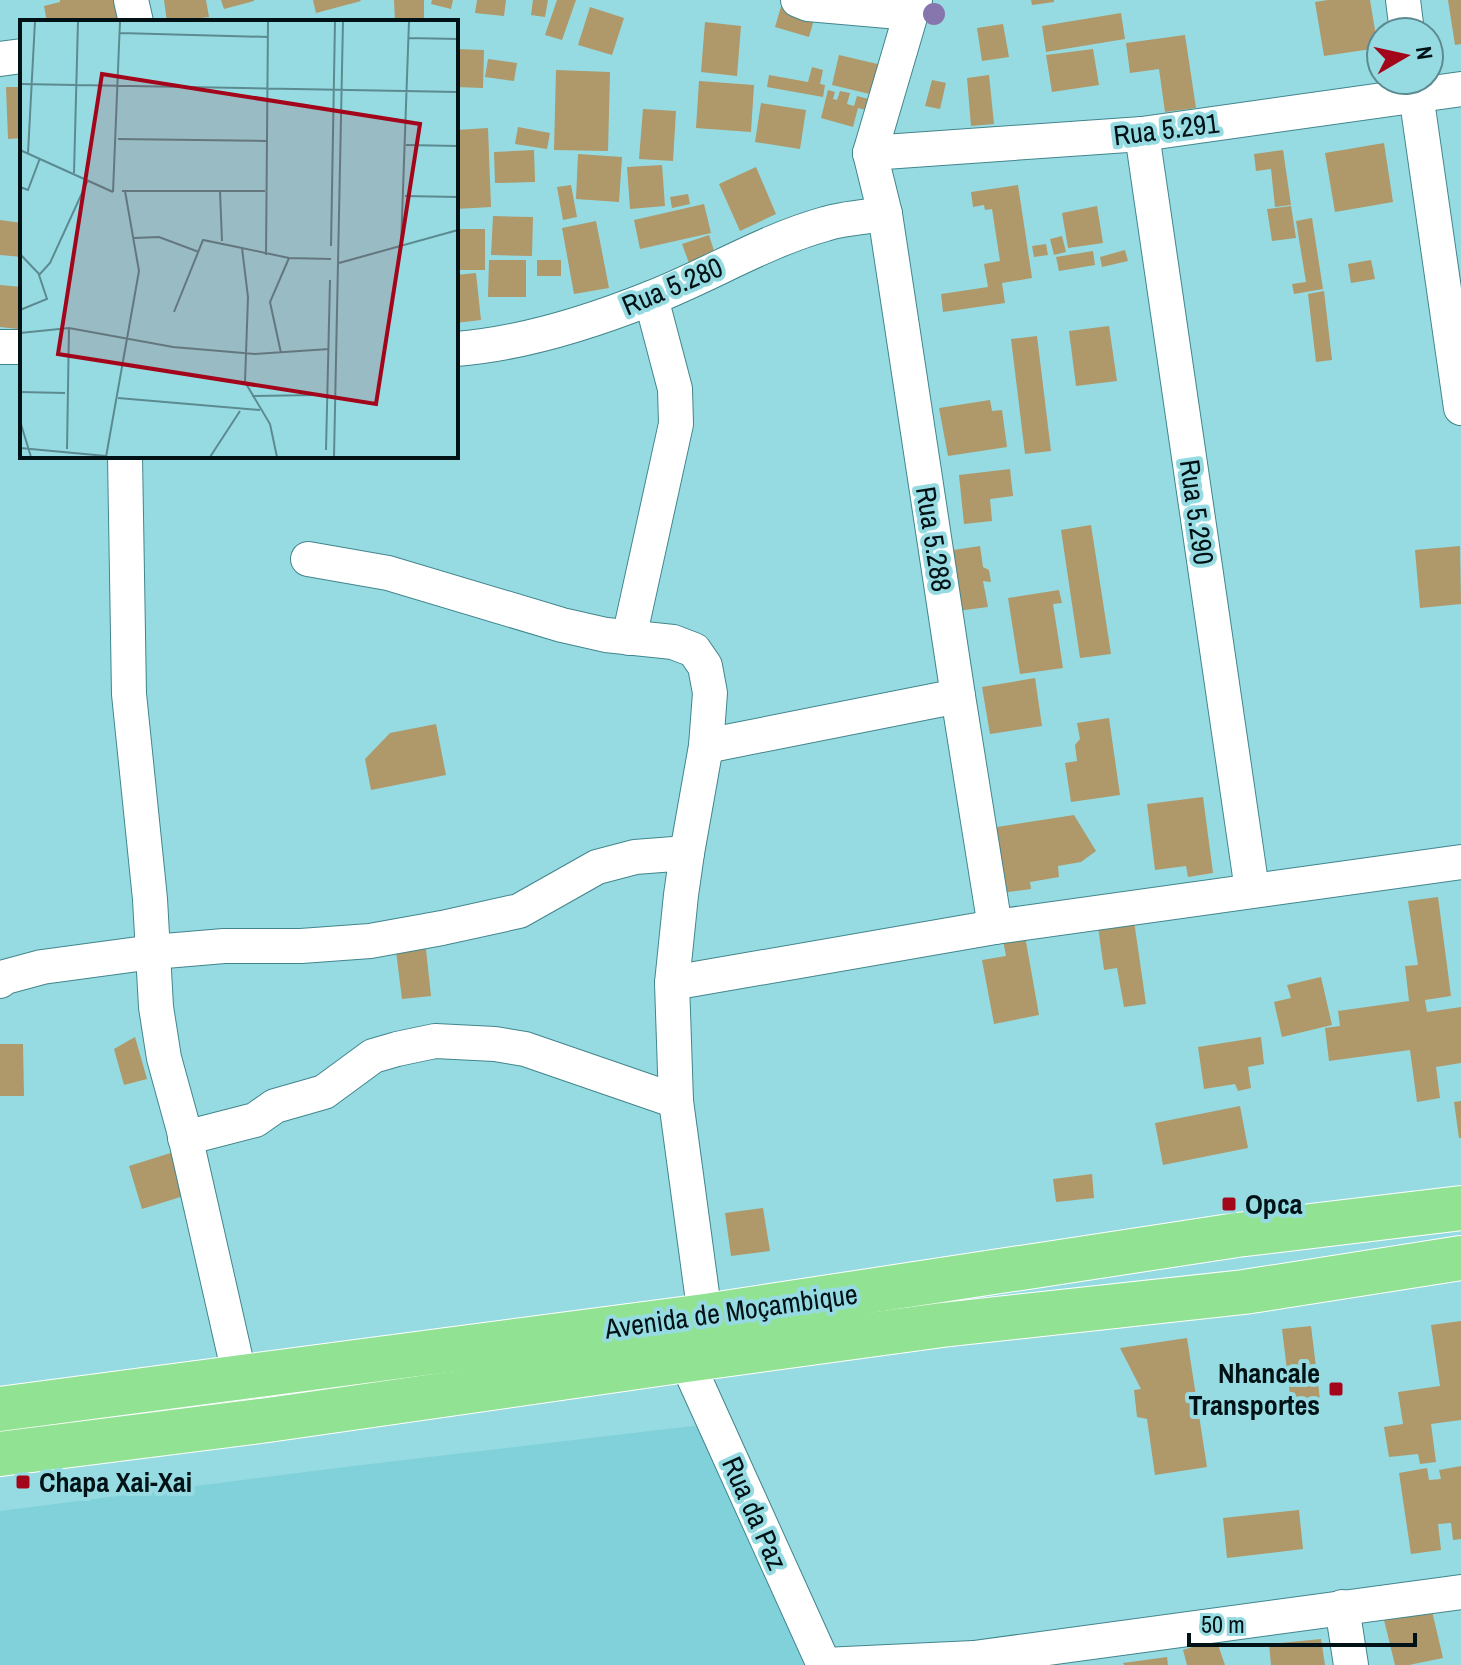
<svg xmlns="http://www.w3.org/2000/svg" width="1461" height="1665" font-family="'Archivo Narrow',sans-serif">
<style>
.built{fill:#81d1da}
.building{fill:#af9869}
.lines{fill:none;stroke-linecap:round;stroke-linejoin:round}
.street-casing{stroke:#42858d;stroke-width:36}
.highway-casing{stroke:#fff;stroke-width:46}
.street{stroke:#fff;stroke-width:34}
.highway{stroke:#91e293;stroke-width:44}
.tree{fill:#8775ad}
.poi-dot{fill:#a3061a;stroke:#97dbe2;stroke-width:3}
.labels{text-anchor:middle;stroke-width:8;stroke-linejoin:round;paint-order:stroke}
.street-label{font-size:28px;fill:#001215;stroke:#97dbe2}
.poi-label{font-size:28px;font-weight:bold;fill:#001215;stroke:#97dbe2;text-anchor:start}
.inset-road{fill:none;stroke:#5b8b90;stroke-width:2}
.view{fill:#a3061a;fill-opacity:0.15;stroke:#a3061a;stroke-width:4}
.inset-edge{fill:none;stroke:#001215;stroke-width:4}
</style>
<rect width="100%" height="100%" fill="#97dbe2"/>
<path class="built" d="M726,1422L839,1665H0V1511L353,1466Z"/>
<g class="building">
<path d="M60,0H119L122,22H47L44,6L60,2Z"/>
<path d="M164,0H206L209,17L167,22Z"/>
<path d="M221,0H254V1L224,9Z"/>
<path d="M313,0H360L361,1L316,13Z"/>
<path d="M394,0H424V22H395Z"/>
<path d="M432,0H453L451,9L431,4Z"/>
<path d="M477,0H506L504,16L475,13Z"/>
<path d="M533,0H548L545,17L531,15Z"/>
<path d="M557,0H576L562,40L545,35Z"/>
<path d="M783,0L817,9L809,37L775,27Z"/>
<path d="M1031,0H1054V2L1032,5Z"/>
<path d="M1328,0H1370L1378,48L1324,56L1315,2Z"/>
<path d="M1448,0H1461V44L1455,45Z"/>
<path d="M590,7L624,18L612,55L578,45Z"/>
<path d="M1121,13L1125,39L1046,52L1042,26Z"/>
<path d="M705,22L741,26L737,76L701,72Z"/>
<path d="M1003,24L1009,57L982,61L977,28Z"/>
<path d="M1185,35L1196,108L1165,112L1159,69L1130,73L1126,43Z"/>
<path d="M456,49L484,50L483,88L456,87Z"/>
<path d="M1093,49L1099,85L1052,92L1046,55Z"/>
<path d="M839,55L886,66L878,96L832,85Z"/>
<path d="M488,59L517,63L514,81L485,77Z"/>
<path d="M812,67L823,70L820,84L825,85L823,97L767,87L769,75L808,82Z"/>
<path d="M556,70L610,72L608,151L554,150Z"/>
<path d="M989,75L994,124L971,126L967,78Z"/>
<path d="M932,80L946,83L940,109L925,106Z"/>
<path d="M699,81L754,85L751,132L696,128Z"/>
<path d="M6,87H22V138L8,139Z"/>
<path d="M828,90L835,92L833,99L837,100L840,91L850,93L847,104L854,106L857,96L876,101L873,112L858,108L853,127L821,118Z"/>
<path d="M761,103L806,110L800,149L755,142Z"/>
<path d="M643,109L676,111L673,161L639,159Z"/>
<path d="M518,127L550,133L547,149L515,144Z"/>
<path d="M488,128L491,207L456,209V130Z"/>
<path d="M1384,143L1393,202L1335,212L1325,153Z"/>
<path d="M534,150L535,182L495,183L494,152Z"/>
<path d="M1283,150L1291,205L1275,207L1271,169L1256,171L1254,154Z"/>
<path d="M578,154L622,157L619,202L576,199Z"/>
<path d="M662,165L665,206L630,209L627,167Z"/>
<path d="M756,167L776,214L740,231L719,184Z"/>
<path d="M571,185L577,217L563,220L557,187Z"/>
<path d="M1018,185L1032,278L1002,283L1005,303L943,312L941,294L988,287L984,264L1000,261L992,209L985,210L984,205L973,207L971,192Z"/>
<path d="M688,194L690,204L672,208L670,197Z"/>
<path d="M704,204L711,233L640,249L634,220Z"/>
<path d="M1097,206L1103,243L1068,248L1062,213Z"/>
<path d="M1291,206L1296,238L1272,241L1267,209Z"/>
<path d="M493,216L533,217L532,256L491,255Z"/>
<path d="M1312,218L1323,289L1294,294L1292,284L1306,282L1296,221Z"/>
<path d="M0,220L22,223V257L0,255Z"/>
<path d="M596,221L609,288L574,294L562,228Z"/>
<rect x="456" y="229" width="29" height="41"/>
<path d="M709,235L715,254L689,263L682,244Z"/>
<path d="M1062,236L1066,252L1054,255L1050,239Z"/>
<path d="M1046,244L1048,255L1034,257L1032,246Z"/>
<path d="M1125,250L1128,261L1102,267L1100,257Z"/>
<path d="M1093,251L1095,265L1059,271L1056,257Z"/>
<path d="M489,260H526V297H488Z"/>
<rect x="537" y="260" width="24" height="16"/>
<path d="M1371,260L1375,279L1351,283L1348,264Z"/>
<path d="M476,273L481,320L456,323V275Z"/>
<path d="M0,285L22,287L18,329L0,327Z"/>
<path d="M1324,291L1332,360L1316,362L1308,294Z"/>
<path d="M1109,326L1117,381L1076,386L1069,331Z"/>
<path d="M1037,336L1051,451L1025,454L1011,339Z"/>
<path d="M990,400L992,411L1002,410L1007,447L948,456L939,408Z"/>
<path d="M1010,469L1013,496L990,499L992,521L964,524L959,475Z"/>
<path d="M1091,525L1111,654L1080,658L1061,530Z"/>
<path d="M980,546L983,567L989,570L991,582L983,581L988,607L957,611L947,551Z"/>
<path d="M1460,546L1461,604L1420,608L1415,550Z"/>
<path d="M1059,590L1062,603L1053,604L1063,668L1020,674L1008,598Z"/>
<path d="M1035,678L1042,726L990,734L982,687Z"/>
<path d="M1109,718L1120,795L1071,802L1065,763L1077,761L1075,745L1080,739L1077,723Z"/>
<path d="M436,724L446,775L371,790L365,759L390,733Z"/>
<path d="M1203,797L1213,873L1188,877L1186,866L1155,870L1147,804Z"/>
<path d="M1074,815L1096,851L1081,862L1058,866L1059,877L1030,882L1031,889L1000,893L990,828Z"/>
<path d="M1438,897L1451,996L1425,1000L1427,1012L1461,1007V1063L1436,1067L1440,1098L1417,1102L1410,1050L1329,1061L1325,1028L1340,1026L1338,1011L1409,1001L1405,966L1418,965L1408,901Z"/>
<path d="M1134,921L1146,1004L1124,1007L1117,968L1104,970L1098,927Z"/>
<path d="M1025,936L1039,1015L994,1024L982,960L1006,956L1003,940Z"/>
<path d="M425,940L431,996L402,999L395,943Z"/>
<path d="M1321,977L1332,1025L1282,1037L1274,1002L1291,998L1287,985Z"/>
<path d="M135,1037L147,1079L124,1085L114,1049Z"/>
<path d="M1261,1037L1264,1064L1248,1067L1251,1088L1238,1091L1235,1084L1204,1089L1198,1047Z"/>
<path d="M0,1044H23L24,1096H0Z"/>
<path d="M1461,1101V1138H1459L1454,1102Z"/>
<path d="M1240,1106L1248,1148L1163,1165L1155,1123Z"/>
<path d="M177,1151L190,1194L142,1209L129,1166Z"/>
<path d="M1092,1174L1094,1198L1056,1202L1053,1179Z"/>
<path d="M763,1208L770,1251L731,1256L725,1213Z"/>
<path d="M1461,1321V1420L1431,1424L1436,1462L1420,1464L1418,1454L1389,1457L1384,1427L1403,1424L1398,1392L1440,1386L1431,1325Z"/>
<path d="M1311,1326L1320,1400L1291,1403L1282,1329Z"/>
<path d="M1187,1338L1207,1467L1155,1475L1147,1419L1137,1417L1134,1390L1141,1389L1120,1348Z"/>
<path d="M1461,1466V1539L1453,1540L1451,1523L1438,1524L1441,1550L1411,1554L1399,1473L1427,1468L1429,1480L1441,1479L1439,1470Z"/>
<path d="M1299,1510L1303,1549L1227,1558L1223,1518Z"/>
<path d="M1432,1611L1443,1658L1409,1665H1395L1384,1620Z"/>
<path d="M1216,1639L1225,1665H1187L1183,1650Z"/>
<path d="M1321,1639L1325,1665H1271L1269,1644Z"/>
<path d="M1167,1657L1168,1665H1124L1123,1663Z"/>
</g>
<g class="lines">
<defs>
<g id="street">
<path d="M131,0L136,22"/>
<path d="M798,0L808,4L911,13"/>
<path d="M1403,0L1407,32"/>
<path d="M0,59L22,56"/>
<path d="M1414,80L1461,408"/>
<path d="M1142,134L1252,890"/>
<path d="M870,153L885,214L958,696L995,927"/>
<path d="M870,153L1142,134L1461,89"/>
<path d="M870,153L915,0"/>
<path d="M0,347H22"/>
<path d="M456,349C520,344 591,322 651,298C710,275 764,241 825,224C844,218 866,217 885,214"/>
<path d="M125,456L129,694L150,899L156,1007L164,1058L183,1127L240,1378"/>
<path d="M308,559L388,573L562,625L606,635L673,642L694,650L705,666L710,693L706,746L687,853"/>
<path d="M629,638L676,424L675,389L651,298"/>
<path d="M706,746L958,696"/>
<path d="M0,981L5,977L42,967L153,952L224,946H301L370,941L442,928L519,911L597,867L635,857L687,853L681,895L672,983L676,1101L705,1316"/>
<path d="M672,983L995,927L1461,862"/>
<path d="M185,1138L255,1120L275,1106L324,1092L373,1056L397,1049L435,1041L495,1044L525,1049L676,1101"/>
<path d="M686,1360L824,1665"/>
<path d="M1342,1607L1351,1665"/>
<path d="M824,1665L974,1658L1461,1592"/>
</g>
<g id="highway">
<path d="M0,1409L705,1316L1237,1235L1461,1208"/>
<path d="M0,1454L268,1420L686,1360L942,1325L1244,1292L1461,1258"/>
</g>
</defs>
<use href="#street" class="street-casing"/>
<use href="#highway" class="highway-casing"/>
<use href="#street" class="street"/>
<use href="#highway" class="highway"/>
</g>
<circle class="tree" cx="934" cy="14" r="11"/>
<g class="poi-dot">
<rect x="1221" y="1196" width="16" height="16" rx="4"/>
<rect x="1328" y="1381" width="16" height="16" rx="4"/>
<rect x="15" y="1474" width="16" height="16" rx="4"/>
</g>
<g class="labels">
<g class="street-label">
<text transform="translate(1166 129) rotate(-7)" y="10">Rua 5.291</text>
<text transform="translate(672 286) rotate(-23)" y="10">Rua 5.280</text>
<text transform="translate(1197 512) rotate(82)" y="10">Rua 5.290</text>
<text transform="translate(934 539) rotate(81)" y="10">Rua 5.288</text>
<text transform="translate(731 1311) rotate(-8)" y="10">Avenida de Moçambique</text>
<text transform="translate(755 1513) rotate(66)" y="10">Rua da Paz</text>
</g>
<g class="poi-label">
<text x="1245" y="1214">Opca</text>
<text x="1320" y="1383" text-anchor="end">Nhancale<tspan x="1320" dy="32">Transportes</tspan></text>
<text x="39" y="1492">Chapa Xai-Xai</text>
</g>
</g>
<g transform="translate(20 20)">
<rect width="438" height="438" fill="#97dbe2"/>
<path class="inset-road" d="M100,13L248,17M388,18L438,19M0,64L438,72M98,119L246,121M386,125L438,126M0,130L93,172M8,133L15,1M54,153L58,1M0,167L8,170L20,138M102,171H245M200,171L202,221M93,172L100,1M385,176L438,177M114,218L139,217L179,232M311,226L315,1M381,226L389,1M0,234L20,255M246,235L248,1M319,243L438,210M0,290L27,279L19,255L30,243L68,160M154,292L183,220L222,228M0,313L49,308L153,327L235,334L309,329M261,333L250,282L269,238M0,372L45,373M232,376L296,375M98,378L240,390M0,401L11,437M0,428L86,436M47,429L49,308M306,430L310,260M86,437L119,251L105,171M190,437L220,391M257,437L250,404L225,362L228,277L222,228L269,238L311,239M314,437L323,1"/>
<path class="view" d="M82,54L400,104L356,384L38,334Z"/>
<rect width="438" height="438" class="inset-edge"/>
</g>
<g transform="translate(1405 56) rotate(81)"><circle r="38" fill="#97dbe2" stroke="#5b8b90" stroke-width="2"/>
<path d="M0-6L14 30L0 20L-14 30Z" fill="#a3061a"/>
<text y="-12" font-size="22" font-weight="bold" text-anchor="middle" fill="#001215">N</text>
</g>
<path d="M1189 1633v12h226v-12" fill="none" stroke="#001215" stroke-width="4"/>
<text x="1201" y="1633" font-size="24" fill="#001215" stroke="#97dbe2" stroke-width="6" paint-order="stroke">50 m</text>
</svg>
